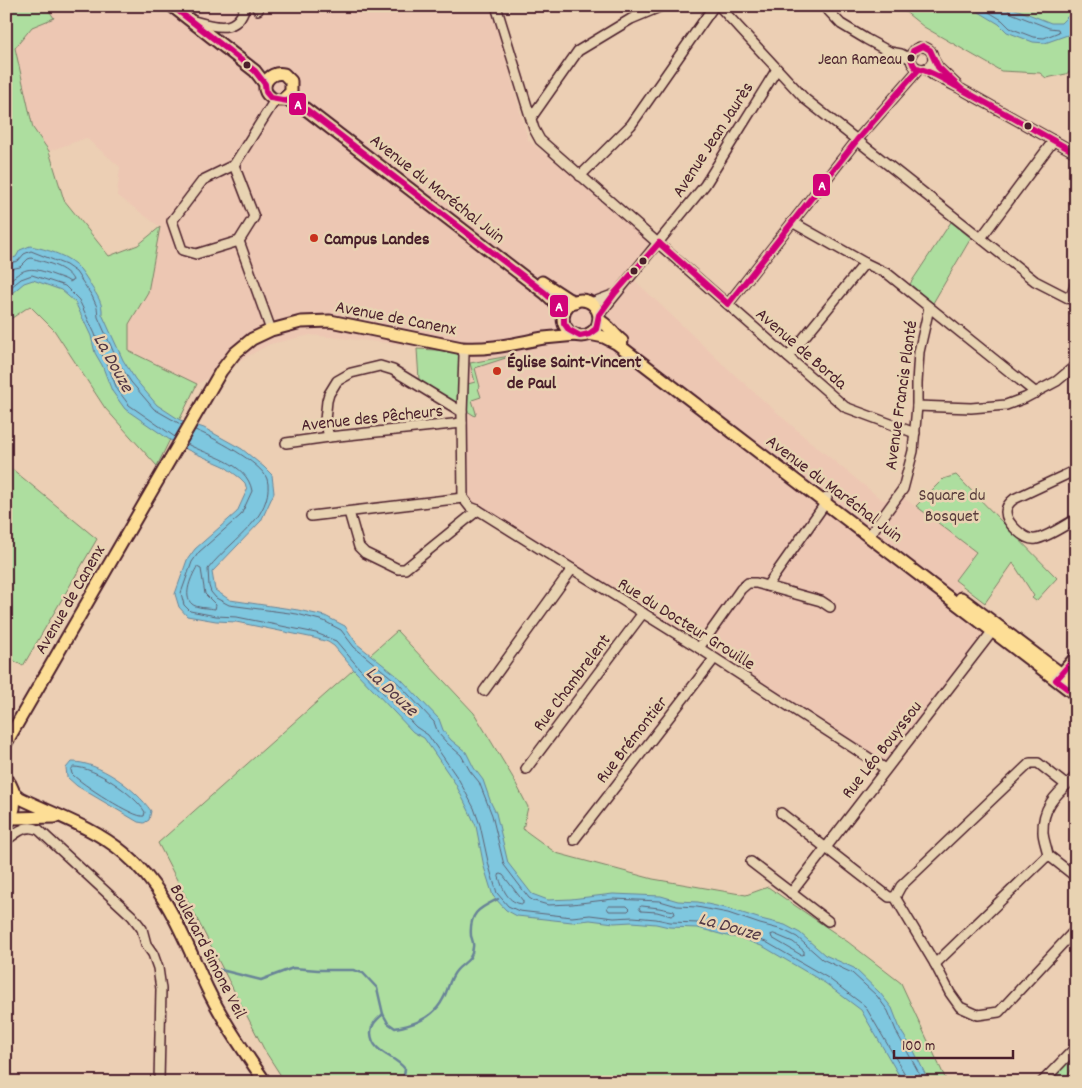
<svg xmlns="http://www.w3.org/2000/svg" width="1082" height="1088" font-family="Dekko,sans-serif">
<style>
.built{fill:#edc7b3}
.green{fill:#adde9f;stroke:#7c7e65}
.water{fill:#7ec7df;stroke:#698497}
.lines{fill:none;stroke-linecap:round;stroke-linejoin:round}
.shore{stroke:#5f6273;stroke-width:1}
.stream{stroke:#698497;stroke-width:2.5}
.minor-casing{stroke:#4a1f2b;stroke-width:12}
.major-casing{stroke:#4a1f2b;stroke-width:15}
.minor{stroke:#e8d3b2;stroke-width:9}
.major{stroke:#fdde96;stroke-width:11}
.bus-1-casing{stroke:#e8d3b2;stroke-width:10}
.bus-1{stroke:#d20179;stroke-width:6}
.bus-dot{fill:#4a1f2b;stroke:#e8d3b2;stroke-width:2}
.poi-dot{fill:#c8321e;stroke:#e8d3b2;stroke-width:2}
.labels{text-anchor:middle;stroke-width:5;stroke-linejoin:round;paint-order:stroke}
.bus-label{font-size:17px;fill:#4a1f2b;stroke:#e8d3b2;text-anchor:end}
.street-label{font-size:18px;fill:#4a1f2b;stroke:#e8d3b2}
.poi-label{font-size:18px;font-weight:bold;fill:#4a1f2b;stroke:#e8d3b2;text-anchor:start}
.park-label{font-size:18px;fill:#593c3c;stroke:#e8d3b2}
.water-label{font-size:19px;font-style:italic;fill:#523846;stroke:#e8d3b2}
.line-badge{stroke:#e8d3b2;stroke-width:2}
.badge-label{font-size:14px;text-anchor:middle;font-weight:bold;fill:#fff}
</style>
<rect width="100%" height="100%" fill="#eccfb4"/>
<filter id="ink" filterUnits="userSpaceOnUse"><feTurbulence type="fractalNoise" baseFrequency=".02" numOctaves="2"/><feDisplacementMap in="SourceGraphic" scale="10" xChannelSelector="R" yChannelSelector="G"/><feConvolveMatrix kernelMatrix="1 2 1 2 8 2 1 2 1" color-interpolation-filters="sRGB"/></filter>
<g filter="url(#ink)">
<path class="built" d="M46,6H491L528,140L651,240L626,272L729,370L807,439L882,500L904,498L976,552L955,580L990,638L887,769L467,501V351L310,335L270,344L197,384L129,351V324L148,292L160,227L117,195L120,167L86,138L49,151L33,128L15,48L32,27L53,18Z"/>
<g class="green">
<path d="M6,6H46L54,18L32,27L15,48L33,128L49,151L64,200L109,256L138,245L160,227L148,292L129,324V351L197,384L157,466L105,408L54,330L30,306L6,322Z"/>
<path d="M898,6H1076V68L1066,74L1046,78L1040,73L1001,71L924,27Z"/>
<path d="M951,222L971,238L933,303L910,284Z"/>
<path d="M417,349L455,351L459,356L458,400L455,403L419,380Z"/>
<path d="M515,355L475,368L480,387L478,388L481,397L472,400L476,413L475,416L467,411L468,384L475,382L470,363Z"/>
<path d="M6,464L97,539L23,666L6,656Z"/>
<path d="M956,475L1057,578L1036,601L1032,598L1034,596L1013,563L985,603L955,580L976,552L916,506L943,479Z"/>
<path d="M397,631L474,713L512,776L528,807L523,829L556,853L653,879L746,895L768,887L848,942L901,983L947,1082H285L265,1051L158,843Z"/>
<path d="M1076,1053V1063L1063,1082H1048Z"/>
</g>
<g class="water">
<path d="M969,6H1008L1051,23H1061L1076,8V32L1045,43L1033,42L1007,32L999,24Z"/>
<path d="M30,246C46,249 70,256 80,269C84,274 88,280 91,286C97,295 103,303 102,314L123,360L135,379L157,405L180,420L204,428L242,449L264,467L272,475L274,493L261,521L212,572L215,590L230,600L298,610L325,616L345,626L357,644L401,679L439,719L443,730L451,740L466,752L474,768L483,780L491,803L496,813L508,863L532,894L548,900L571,899L613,894L661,896L678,901L698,902L730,909L761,919L785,925L800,933L825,955L854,968L880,993L892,1008L901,1031L915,1053L929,1082H903L861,1010L825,983L764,947L738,937H731L698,928L669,927L656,924L632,922L614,923L590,920L572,922L517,916L506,910L493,896L484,867L476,826L469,811L455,783L424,738L413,732L355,671L334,646L328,642L314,638L236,622L216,621L187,616L179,607L175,594L187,560L195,549L237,512L247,490L245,483L240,478L224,466L188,450L170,440L125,409L112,391L102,365L95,353L91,336L75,302L61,290L33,280L24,283L6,298V260L16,257L20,250Z"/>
<path d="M71,762C98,761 136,789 151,811L149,820L144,823L138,822L77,786L67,777L66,768Z"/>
</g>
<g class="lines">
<g class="shore">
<path d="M979,6L1002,20L1010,28L1033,37L1044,38L1059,32L1058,29L1049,28L1011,13L1008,10V6"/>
<path d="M6,264L18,261L24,254L31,251L66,265L76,272L92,296L97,307L98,317L118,362L131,382L154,409L182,425"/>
<path d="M6,270L20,267L28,259L31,258C45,262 67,267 73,280L70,282C65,278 58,277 51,274C28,266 25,268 6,283"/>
<path d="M6,291L21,279L32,275L65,286L79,300L95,334L100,351L107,363L117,389L129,405L175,437"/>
<path d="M195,430C211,436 262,463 267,479C271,492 264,509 256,519C242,537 222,551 208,569L209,586L211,592L216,598L229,605L297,614L324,621L341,630L354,647L398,683L434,722L438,733L447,743L461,755L470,771L479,782L492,815L504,865L529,898L534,901L548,905L572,904L613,899L660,901L677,906L697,907L728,913L760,924L783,930L797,937L822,959L852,973L877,996L888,1011L897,1033L924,1082"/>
<path d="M187,444C209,456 247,462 252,491L241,515L199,552L192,562L181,593L184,605L190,611L216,616L237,617L316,633L336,641L359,668L416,727L428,735L459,780L474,808L480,825L489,866L497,893L508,906L519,911L572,917L590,915L614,918L633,917L656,919L670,922L699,923L732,932L739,933L766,942L828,978L865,1006L906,1076L907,1082"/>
<path d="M197,567L201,569L205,594L216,605L215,609C209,608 196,608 192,604C182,596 192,575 197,567Z"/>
<path d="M74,767C95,767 134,794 145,812L144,816C135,819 80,783 72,774L71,770Z"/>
<path d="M500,874L503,875L523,901V904C508,903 503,890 499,877Z"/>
<path d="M609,906H627L630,909L628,911H609L607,908Z"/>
<path d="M642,906L659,908L674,911L675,914L671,916L657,912L641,911L639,908Z"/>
<path d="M774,934L793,942L804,951V954L801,955L772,938L771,935Z"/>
</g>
<g class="stream">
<path d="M217,969L261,980L293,968L318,970H353L363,973L377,988L383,1014L388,1023L395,1028C414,1025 434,1017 443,999C448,991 449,979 456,971C463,962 472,962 473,947C474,944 472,939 471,936C469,912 480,908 498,899"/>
<path d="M383,1014C377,1020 371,1024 371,1033C372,1054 395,1055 405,1069L403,1082"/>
</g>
<defs>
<g id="minor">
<path d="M256,6L258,10"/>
<path d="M496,6L534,129L540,140L845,407L915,433"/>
<path d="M719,6L805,99L1035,281L1076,302"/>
<path d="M824,6L841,24L866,39L890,52L901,54L911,59"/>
<path d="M194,21C215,27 238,34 245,6"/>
<circle cx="922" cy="58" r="11"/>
<path d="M934,60L938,67L957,85"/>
<path d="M925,69L933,75L961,89L1076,153"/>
<path d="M531,118L578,51L631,19L662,6"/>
<path d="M234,165L254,217L239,241L196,254L182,250L172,221L203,180L234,165L275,100"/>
<path d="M580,176L631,125L714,6"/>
<path d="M792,222L865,263L888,274L1036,393"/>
<path d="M981,238L1054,140"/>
<path d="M239,241L271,330"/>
<path d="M1070,298L1076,283"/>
<path d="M591,303L615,294"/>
<path d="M728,304L857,140L919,69"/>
<path d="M599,315L705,185L777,69"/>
<path d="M462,348L464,355L462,414L463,498L470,507L478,510L699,648L886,769"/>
<path d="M788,357L865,263"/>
<path d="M917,406L971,408L1006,405L1025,398L1057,381L1076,365"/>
<path d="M329,437L325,420L327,401L329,394L337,381L351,373L380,366L393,370L462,412"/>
<path d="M286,443L329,437L462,423"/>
<path d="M1076,470L1014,499C1010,502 1006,506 1006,512C1006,523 1025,541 1036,539C1048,537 1065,525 1076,519"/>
<path d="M349,512L359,547L365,553L398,569H405L478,510"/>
<path d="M311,516L463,498"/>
<path d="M869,536L903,489L913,451L917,406V383L919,352L929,308"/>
<path d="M767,586L822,508L827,497"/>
<path d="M699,648L741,589L748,583H756L821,601L830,607"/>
<path d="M484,691L572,569"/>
<path d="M526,769L643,613"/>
<path d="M781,813L889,897H895L935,964L950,993L960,1007L978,1015L999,1012L1076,929"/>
<path d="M6,840C17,833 26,823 39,830L132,916L142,929L146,944L153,954L158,968L161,989L159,1082"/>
<path d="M574,840L714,659"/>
<path d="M1048,855C1047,848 1043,839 1043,832C1042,805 1058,793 1076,776"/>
<path d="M1048,855L1076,877"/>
<path d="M751,862L828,921"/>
<path d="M791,893L995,628"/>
<path d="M895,897L901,886L1030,763H1038L1066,785"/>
<path d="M935,964L1048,855"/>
<path d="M1042,1082L1076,1047"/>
</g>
<g id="major">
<path d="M172,6L255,71L265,84"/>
<path d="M282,100L291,92V81L284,74C268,70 257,90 272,98C276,101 280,100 284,100C291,100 297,103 303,107L545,293L558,305L564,314"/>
<path d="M542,282L568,299L575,302"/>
<circle cx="581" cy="318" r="18"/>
<path d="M599,320C608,324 614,335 622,341"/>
<path d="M589,334L604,337L616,343L1076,695"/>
<path d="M961,598L1076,685"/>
<path d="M1057,679L1076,657"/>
<path d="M6,743L221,371L235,353L252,339L271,330L301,322L330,321L462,348C491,350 516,343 544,338C555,337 565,336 576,335"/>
<path d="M6,778C18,793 17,811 6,826"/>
<path d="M14,793L20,798C55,815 93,827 124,853C167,889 184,939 207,988C223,1021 244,1051 265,1082"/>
<path d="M12,818L55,817"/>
</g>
</defs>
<use href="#minor" class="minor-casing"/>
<use href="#major" class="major-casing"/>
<use href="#minor" class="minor"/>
<use href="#major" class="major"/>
<defs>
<g id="bus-1">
<path d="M172,6L255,71L265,84L266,92L271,98L293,102L303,107L545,293L558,305L564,314V323L569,330L580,336L589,334L596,329L599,315L615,293L659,243"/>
<path d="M923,46L930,50L938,67L961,89C948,82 930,70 916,68C911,63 910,58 913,51Z"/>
<path d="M961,89L1076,153"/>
<path d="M659,243L728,304"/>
<path d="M728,304L857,140L919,69"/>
<path d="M1076,657L1056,680L1076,695"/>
</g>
</defs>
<use href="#bus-1" class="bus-1-casing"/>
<use href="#bus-1" class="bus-1"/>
</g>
</g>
<g class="bus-dot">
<circle cx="911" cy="58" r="4.5"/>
<circle cx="247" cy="65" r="4.5"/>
<circle cx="1028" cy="126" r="4.5"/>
<circle cx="643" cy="261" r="4.5"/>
<circle cx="634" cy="271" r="4.5"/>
</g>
<g class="poi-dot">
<circle cx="314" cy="238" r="5"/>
<circle cx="497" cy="371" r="5"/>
</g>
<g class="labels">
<g class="bus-label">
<text x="902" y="64">Jean Rameau</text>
</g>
<g class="street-label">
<text transform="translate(712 139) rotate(-57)" y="6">Avenue Jean Jaurès</text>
<text transform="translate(438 188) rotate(38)" y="6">Avenue du Maréchal Juin</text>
<text transform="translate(396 317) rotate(11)" y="6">Avenue de Canenx</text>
<text transform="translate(802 348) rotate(41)" y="6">Avenue de Borda</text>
<text transform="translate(900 395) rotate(-82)" y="6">Avenue Francis Planté</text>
<text transform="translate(372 417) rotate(-6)" y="6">Avenue des Pêcheurs</text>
<text transform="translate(835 488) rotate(37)" y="6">Avenue du Maréchal Juin</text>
<text transform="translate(69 599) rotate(-60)" y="6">Avenue de Canenx</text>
<text transform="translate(687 623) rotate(32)" y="6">Rue du Docteur Grouille</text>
<text transform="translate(571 682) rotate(-53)" y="6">Rue Chambrelent</text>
<text transform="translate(631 739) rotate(-52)" y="6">Rue Brémontier</text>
<text transform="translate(881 749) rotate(-52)" y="6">Rue Léo Bouyssou</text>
<text transform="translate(209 951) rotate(63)" y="6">Boulevard Simone Veil</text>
</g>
<g class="poi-label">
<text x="324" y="244">Campus Landes</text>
<text x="507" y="367">Église Saint-Vincent<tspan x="507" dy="21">de Paul</tspan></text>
</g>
<g class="park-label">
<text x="952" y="500">Square du<tspan x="952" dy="21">Bosquet</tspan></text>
</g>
<g class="water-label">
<text transform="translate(115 362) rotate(61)" y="7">La Douze</text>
<text transform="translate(393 690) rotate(43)" y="7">La Douze</text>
<text transform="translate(730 925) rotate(16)" y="7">La Douze</text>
</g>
</g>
<g class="line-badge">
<rect x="288" y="92" width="19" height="24" rx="5" fill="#d20179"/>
<rect x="812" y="173" width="19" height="24" rx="5" fill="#d20179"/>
<rect x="549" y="294" width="20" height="24" rx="5" fill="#d20179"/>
</g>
<g class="badge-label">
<text x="298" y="109">A</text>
<text x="822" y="190">A</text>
<text x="559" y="311">A</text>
</g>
<rect width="1082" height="1088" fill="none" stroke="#e8d3b2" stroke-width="25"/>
<rect x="12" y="12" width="1057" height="1063" fill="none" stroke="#4a1f2b" stroke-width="2" filter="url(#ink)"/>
<path d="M894 1050v8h119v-8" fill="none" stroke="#4a1f2b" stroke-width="2.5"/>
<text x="902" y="1050" font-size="15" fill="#4a1f2b" stroke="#e8d3b2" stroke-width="4" paint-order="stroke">100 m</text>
</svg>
